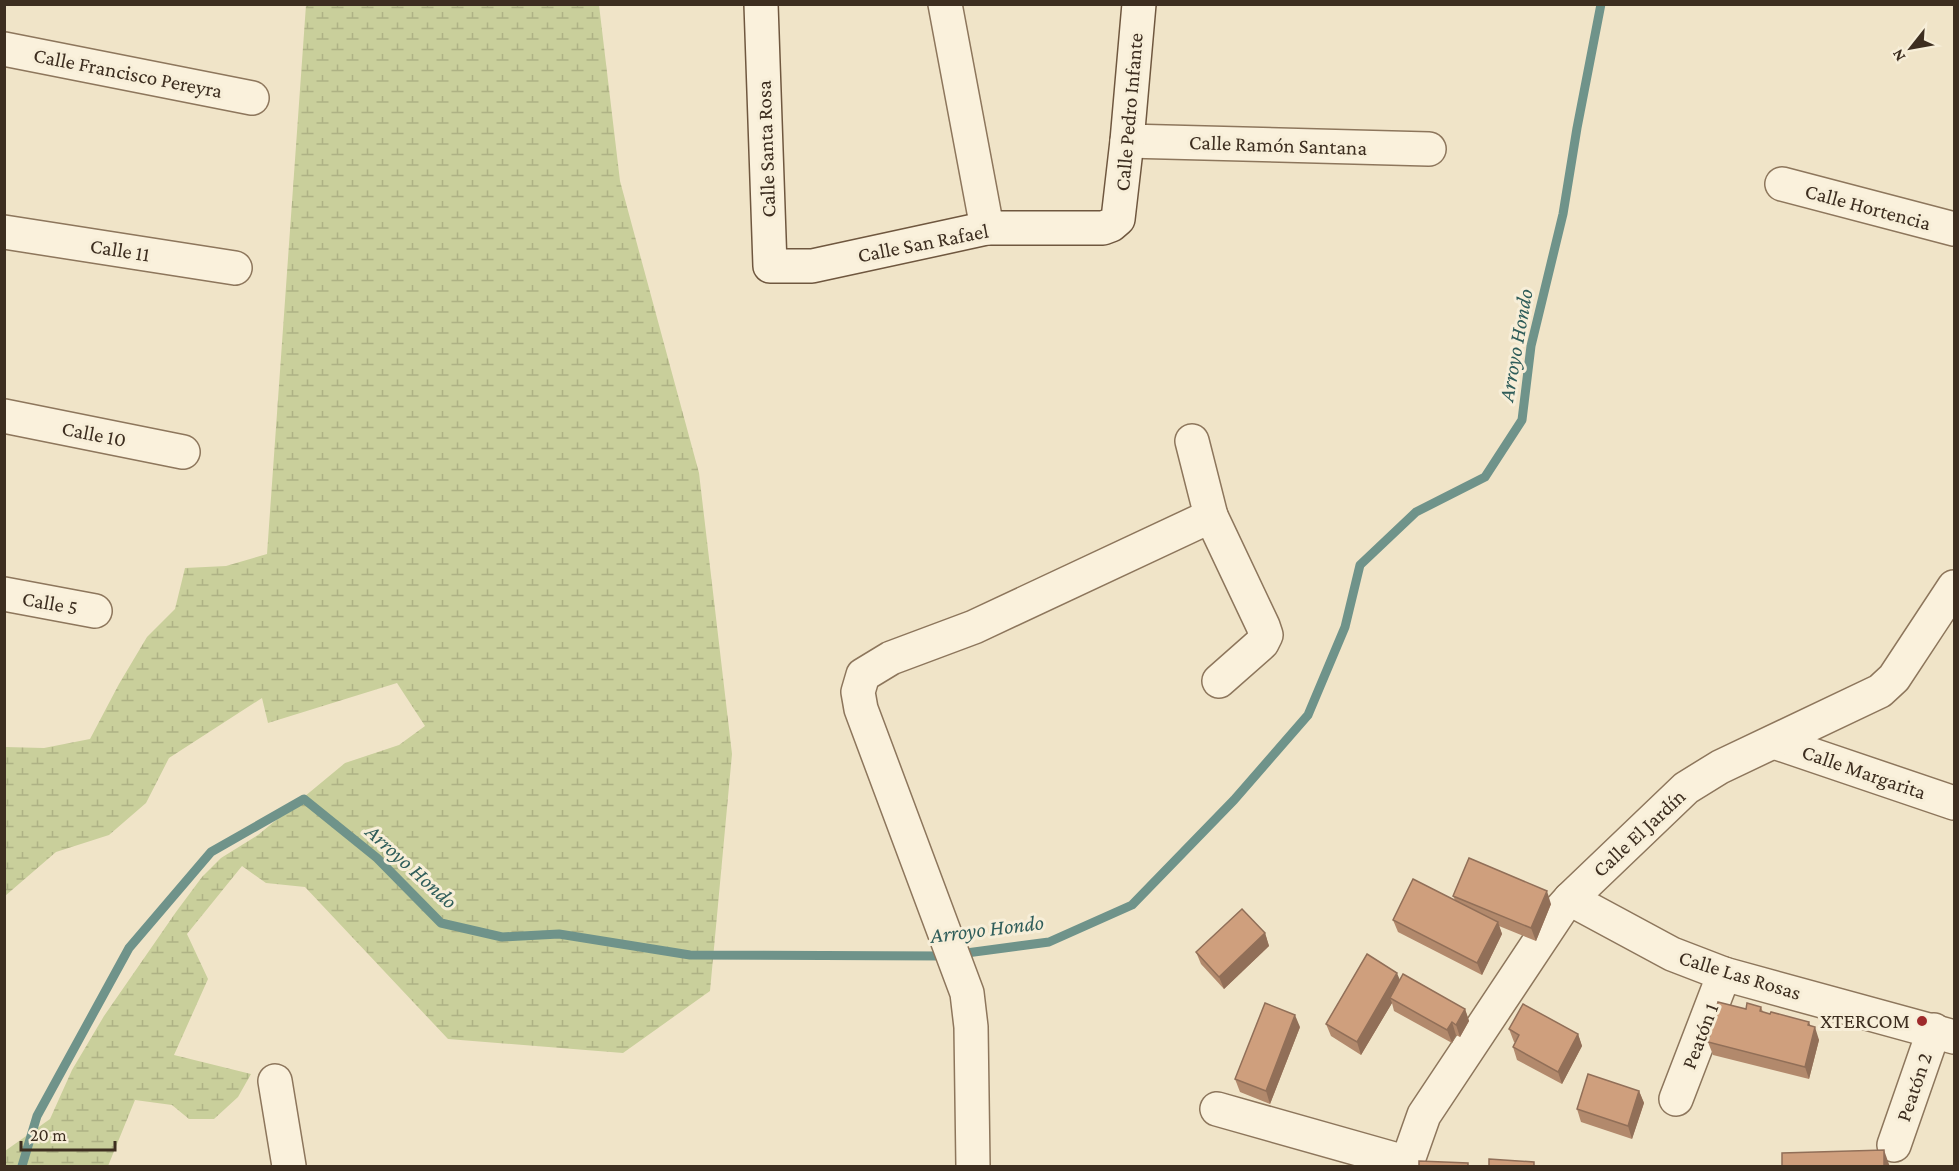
<svg xmlns="http://www.w3.org/2000/svg" width="1959" height="1171" font-family="'Crimson Pro',serif">
<style>
.wetland{fill:url(#wetland-marsh)}
.lines{fill:none;stroke-linecap:round;stroke-linejoin:round}
.stream{stroke:#6f938a;stroke-width:9}
.street-casing{stroke:#8d765c;stroke-width:36}
.secondary-casing{stroke:#6f573f;stroke-width:36}
.street{stroke:#faf1dc;stroke-width:33}
.secondary{stroke:#faf1dc;stroke-width:33}
.wall{fill:#b2896c}
.shaded-wall{fill:#916f58}
.building{fill:#cf9f7d;stroke:#916f58;stroke-width:1.5}
.poi-dot{fill:#9e2a2b;stroke:#f7eed8;stroke-width:2}
.labels{text-anchor:middle;stroke-width:6;stroke-linejoin:round;paint-order:stroke}
.street-label{font-size:21px;fill:#3d2e20;stroke:#f7eed8}
.poi-label{font-size:21px;fill:#3d2e20;stroke:#f7eed8;text-anchor:end}
.water-label{font-size:22px;font-style:italic;fill:#2f5d5a;stroke:#f7eed8}
</style>
<defs>
<pattern id="wetland-marsh" width="20" height="14" patternUnits="userSpaceOnUse" patternTransform="scale(1.5)"><rect width="20" height="14" fill="#c9cf9b"/><path d="M1 5h8M5 5V1M11 12h8M15 12V8" fill="none" stroke="#aeb285"/></pattern>
</defs>
<rect width="100%" height="100%" fill="#f0e4c8"/>
<path class="wetland" d="M306,5H599L620,181L699,473L732,754L710,991L623,1053L448,1039L305,887L266,883L242,866L187,934L208,979L174,1055L251,1074L238,1097L214,1119H189L172,1105L135,1100L108,1166H5V1151L50,1119L72,1070L104,1016L176,912L202,877L221,858L258,835L345,763L399,745L425,726L397,683L268,723L262,698L169,758L146,803L109,835L56,852L5,896V747L44,748L90,739L119,684L147,637L175,609L185,568L226,566L267,554Z"/>
<g class="lines">
<g class="stream">
<path d="M959,954L1049,942L1132,905L1234,800L1308,715L1345,627L1360,565L1416,512L1485,477L1522,420L1531,346L1563,214L1577,128L1601,4"/>
<path d="M22,1166L37,1116L129,948L211,852L304,799L377,858L441,923L502,937L559,934L690,955L946,956"/>
</g>
<defs>
<g id="street">
<path d="M945,4L987,228"/>
<path d="M4,49L252,98"/>
<path d="M1127,141L1429,149"/>
<path d="M1782,184L1954,229"/>
<path d="M4,232L235,268"/>
<path d="M4,416L183,452"/>
<path d="M1211,516L1263,626L1266,635L1262,643L1219,681"/>
<path d="M4,594L95,611"/>
<path d="M1774,742L1954,803"/>
<path d="M1570,899L1672,954L1724,974L1954,1037"/>
<path d="M275,1081L289,1166"/>
<path d="M1676,1099L1724,974"/>
<path d="M1217,1109L1408,1163"/>
<path d="M1894,1145L1934,1030"/>
<path d="M973,1166L971,1027L967,993L861,709L858,692L863,675L891,658L974,627L1211,516L1192,441"/>
<path d="M1406,1166L1424,1115L1561,909L1570,899L1686,788L1720,767L1880,691L1894,678L1954,587"/>
</g>
<path id="secondary" d="M761,4L770,266H812L987,228H1103L1111,225L1118,219L1127,141L1139,4"/>
</defs>
<use href="#street" class="street-casing"/>
<use href="#secondary" class="secondary-casing"/>
<use href="#street" class="street"/>
<use href="#secondary" class="secondary"/>
</g>
<g class="wall">
<path d="M1453,896L1551,904L1536,941L1499,926L1502,934L1482,975L1398,932L1393,920L1455,900Z"/>
<path d="M1265,933L1269,946L1224,989L1201,964L1196,952Z"/>
<path d="M1400,980L1465,1009L1469,1021L1460,1037L1456,1035L1452,1043L1394,1011L1392,1003L1361,1055L1331,1036L1326,1024Z"/>
<path d="M1761,1007L1763,1012L1811,1026L1819,1040L1809,1079L1713,1055L1708,1042L1746,1009Z"/>
<path d="M1300,1027L1270,1104L1240,1092L1235,1079Z"/>
<path d="M1509,1029L1578,1034L1582,1046L1562,1084L1517,1060L1513,1047L1515,1042H1514Z"/>
<path d="M1639,1091L1644,1103L1632,1139L1581,1122L1577,1109Z"/>
</g>
<g class="shaded-wall">
<path d="M1547,891L1551,904L1536,941L1531,928Z"/>
<path d="M1498,922L1502,934L1482,975L1477,963Z"/>
<path d="M1265,933L1269,946L1224,989L1219,977Z"/>
<path d="M1397,973L1402,985L1390,998L1392,1003L1361,1055L1357,1042Z"/>
<path d="M1465,1009L1469,1021L1460,1037L1456,1025Z"/>
<path d="M1295,1015L1300,1027L1270,1104L1266,1091Z"/>
<path d="M1452,1022L1456,1035L1452,1043L1447,1030Z"/>
<path d="M1809,1022L1813,1033L1815,1027L1819,1040L1809,1079L1805,1067Z"/>
<path d="M1578,1034L1582,1046L1562,1084L1558,1072Z"/>
<path d="M1639,1091L1644,1103L1632,1139L1628,1126Z"/>
<path d="M1884,1150L1890,1167H1884Z"/>
</g>
<g class="building">
<path d="M1469,858L1547,891L1531,928L1453,896Z"/>
<path d="M1413,879L1498,922L1477,963L1393,920Z"/>
<path d="M1242,909L1265,933L1219,977L1196,952Z"/>
<path d="M1367,954L1397,973L1357,1042L1326,1024Z"/>
<path d="M1403,974L1465,1009L1456,1025L1452,1022L1447,1030L1390,998Z"/>
<path d="M1718,1002L1746,1009L1747,1003L1761,1007L1760,1011L1770,1014L1771,1012L1809,1022L1808,1025L1815,1027L1805,1067L1708,1042Z"/>
<path d="M1265,1003L1295,1015L1266,1091L1235,1079Z"/>
<path d="M1523,1004L1578,1034L1558,1072L1513,1047L1519,1035L1509,1029Z"/>
<path d="M1588,1074L1639,1091L1628,1126L1577,1109Z"/>
<path d="M1884,1150V1167H1782V1153Z"/>
<path d="M1489,1159L1534,1162V1167H1489Z"/>
<path d="M1419,1161L1468,1163V1167H1419Z"/>
</g>
<circle class="poi-dot" cx="1922" cy="1021" r="6"/>
<g class="labels">
<g class="street-label">
<text transform="translate(128 73) rotate(11)" y="7">Calle Francisco Pereyra</text>
<text transform="translate(1129 112) rotate(-85)" y="7">Calle Pedro Infante</text>
<text transform="translate(1278 145) rotate(2)" y="7">Calle Ramón Santana</text>
<text transform="translate(766 149) rotate(-92)" y="7">Calle Santa Rosa</text>
<text transform="translate(1868 207) rotate(15)" y="7">Calle Hortencia</text>
<text transform="translate(923 243) rotate(-11)" y="7">Calle San Rafael</text>
<text transform="translate(120 250) rotate(9)" y="7">Calle 11</text>
<text transform="translate(94 434) rotate(11)" y="7">Calle 10</text>
<text transform="translate(50 603) rotate(10)" y="7">Calle 5</text>
<text transform="translate(1864 772) rotate(19)" y="7">Calle Margarita</text>
<text transform="translate(1639 833) rotate(-43)" y="7">Calle El Jardín</text>
<text transform="translate(1740 975) rotate(17)" y="7">Calle Las Rosas</text>
<text transform="translate(1700 1036) rotate(-69)" y="7">Peatón 1</text>
<text transform="translate(1914 1087) rotate(-71)" y="7">Peatón 2</text>
</g>
<g class="poi-label">
<text x="1910" y="1028">XTERCOM</text>
</g>
<g class="water-label">
<text transform="translate(1515 345) rotate(-80)" y="8">Arroyo Hondo</text>
<text transform="translate(412 866) rotate(42)" y="8">Arroyo Hondo</text>
<text transform="translate(987 928) rotate(-7)" y="8">Arroyo Hondo</text>
</g>
</g>
<rect width="1959" height="1171" fill="none" stroke="#3d2e20" stroke-width="12"/>
<g transform="translate(1911 48) rotate(239)" stroke="#f7eed8" stroke-width="4.5" paint-order="stroke">
<path d="M0-4.5L10 22L0 15L-10 22Z" fill="#3d2e20"/>
<text y="-9" font-size="16" font-weight="bold" text-anchor="middle" fill="#3d2e20">N</text>
</g>
<path d="M21 1141v9h94v-9" fill="none" stroke="#3d2e20" stroke-width="3"/>
<text x="30" y="1141" font-size="18" fill="#3d2e20" stroke="#f7eed8" stroke-width="4.5" paint-order="stroke">20 m</text>
</svg>
